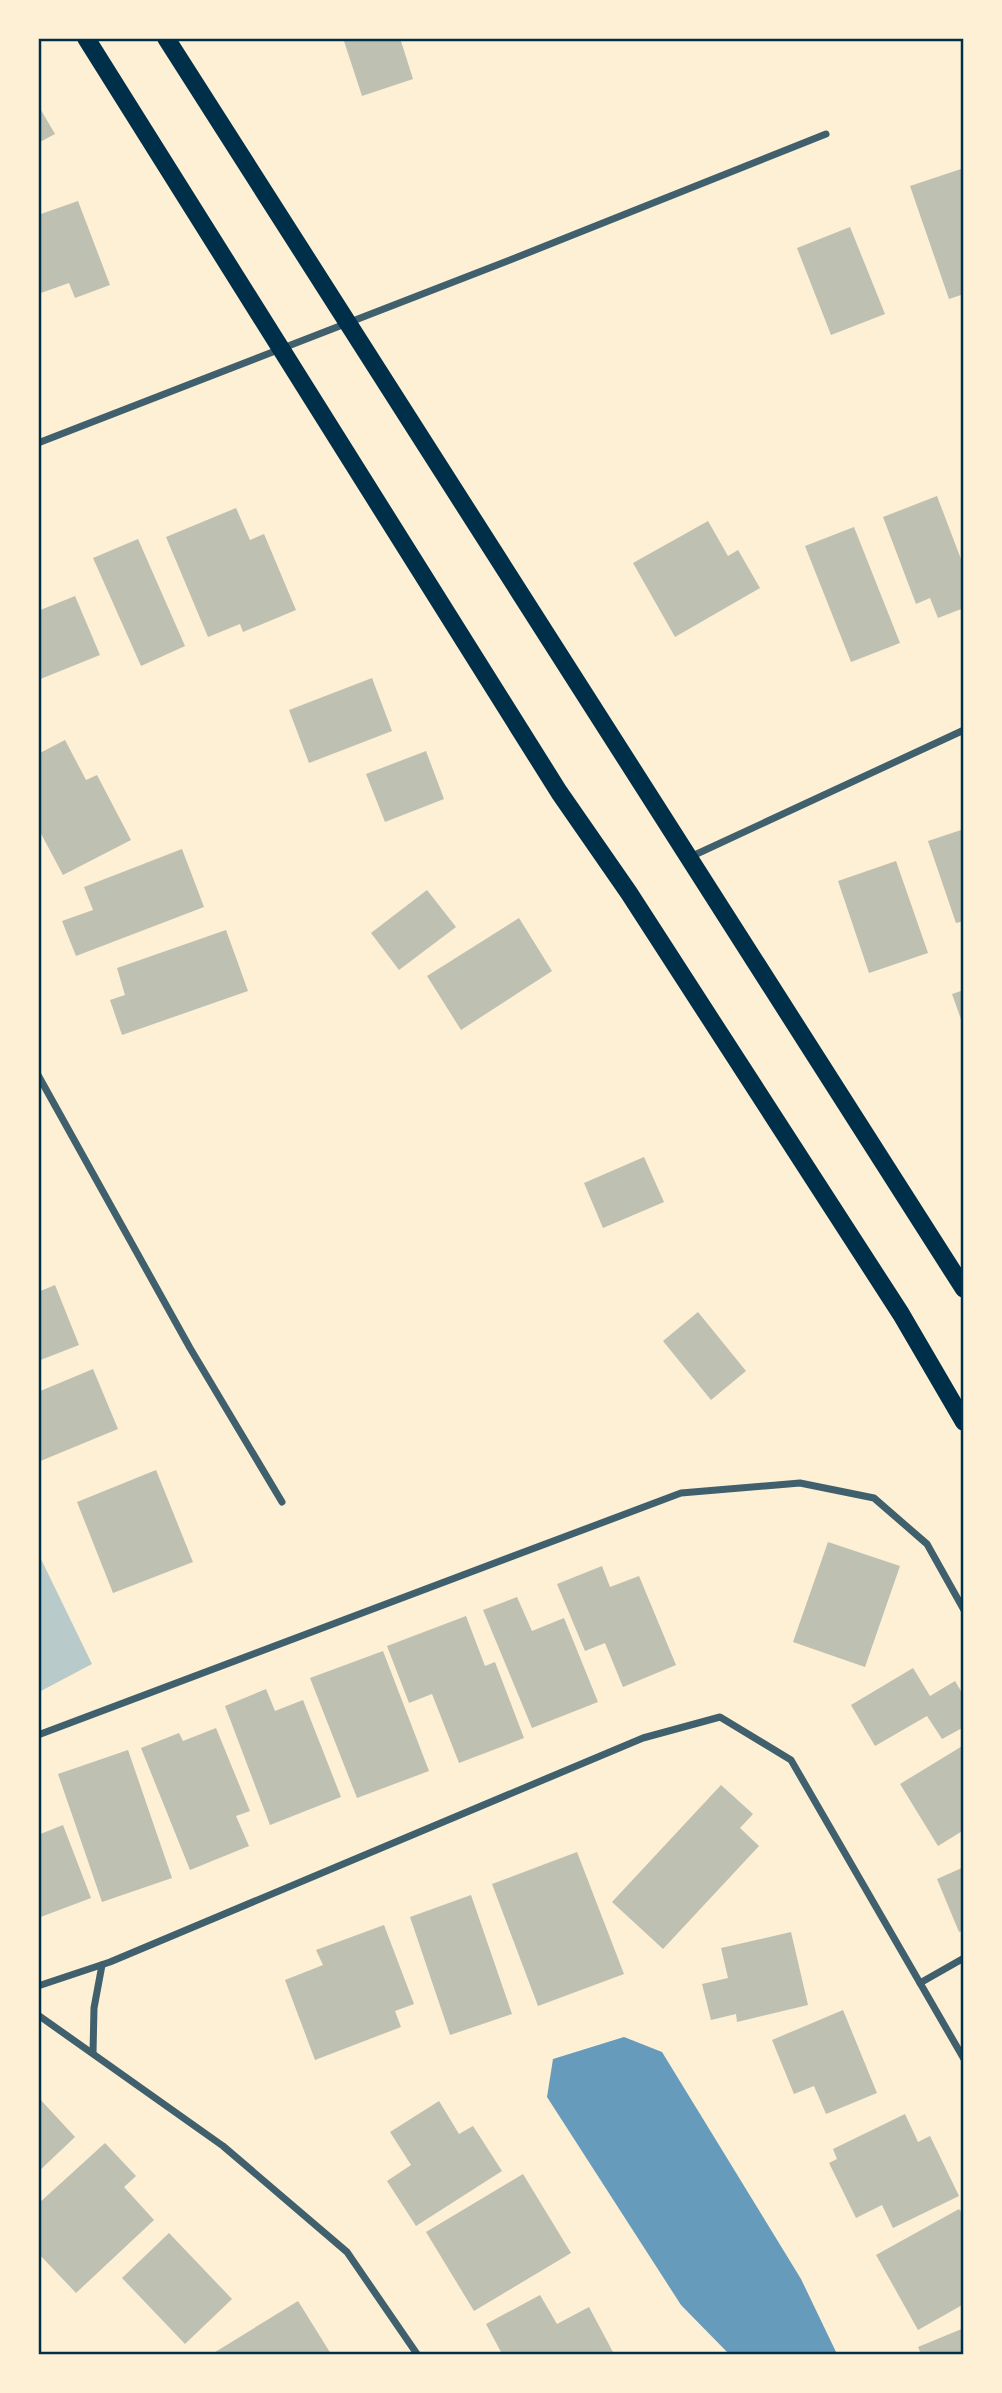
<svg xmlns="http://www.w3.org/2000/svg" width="1002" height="2393" font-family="'PT Sans Narrow',sans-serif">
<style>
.green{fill:#b9caca}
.water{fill:#669bbc}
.building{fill:#bec0b2}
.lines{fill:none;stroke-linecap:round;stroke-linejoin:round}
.minor{stroke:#3f606c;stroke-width:7}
.primary{stroke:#003049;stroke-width:18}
.neatline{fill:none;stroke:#003049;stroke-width:2.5}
</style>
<rect width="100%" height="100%" fill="#fdf0d5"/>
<path class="green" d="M39,1555L92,1664L39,1692H38Z"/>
<path class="water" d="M624,2037L662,2052L801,2279L837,2354H729L681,2305L547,2097L553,2059Z"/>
<g class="building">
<path d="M343,38H400L413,79L362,96Z"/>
<path d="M38,105L55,134L38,143Z"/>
<path d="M964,168V294L949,299L910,186Z"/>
<path d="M78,201L110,285L75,298L69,283L38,294V215Z"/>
<path d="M850,227L885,314L831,335L797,248Z"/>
<path d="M937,496L964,567V608L938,618L930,598L916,604L883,517Z"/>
<path d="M236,508L250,540L264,534L296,610L243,632L240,624L208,637L166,537Z"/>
<path d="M708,521L728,556L738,550L760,588L675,637L633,563Z"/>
<path d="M854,527L900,643L851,662L805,546Z"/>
<path d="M138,539L185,646L141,666L93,558Z"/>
<path d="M75,596L100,655L38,680V611Z"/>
<path d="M372,678L392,731L309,763L289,710Z"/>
<path d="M65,740L86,780L97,775L131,840L63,875L38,828V754Z"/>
<path d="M426,751L444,799L385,822L366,774Z"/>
<path d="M964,829V921L956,923L928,841Z"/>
<path d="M182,849L204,907L76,956L62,921L93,910L84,887Z"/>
<path d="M896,861L928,953L869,973L838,881Z"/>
<path d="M427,890L456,927L399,970L371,933Z"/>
<path d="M519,918L552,971L461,1030L427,976Z"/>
<path d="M226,930L248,991L122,1035L110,1000L125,995L117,968Z"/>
<path d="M964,990V1025H963L952,994Z"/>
<path d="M644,1157L664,1202L603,1228L584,1183Z"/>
<path d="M55,1285L79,1345L38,1361V1292Z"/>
<path d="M698,1312L746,1371L711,1400L663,1341Z"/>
<path d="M93,1369L118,1429L38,1462V1392Z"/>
<path d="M156,1470L193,1562L113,1593L77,1502Z"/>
<path d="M828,1542L900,1566L865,1667L793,1642Z"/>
<path d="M602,1566L610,1587L639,1576L676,1665L623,1687L605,1643L585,1651L557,1584Z"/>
<path d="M517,1597L532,1631L564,1618L598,1702L532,1728L483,1610Z"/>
<path d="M466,1616L485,1666L495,1662L524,1738L459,1763L432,1694L409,1703L387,1646Z"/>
<path d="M383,1651L429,1771L357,1798L310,1678Z"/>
<path d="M913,1668L930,1696L955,1681L964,1696V1727L942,1739L927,1716L875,1746L851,1705Z"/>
<path d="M266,1689L275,1711L303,1700L341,1797L270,1825L225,1706Z"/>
<path d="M216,1728L250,1811L236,1816L249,1846L190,1870L141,1748L179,1733L183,1741Z"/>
<path d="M964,1745V1830L938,1846L900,1784Z"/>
<path d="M128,1750L172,1878L102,1902L58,1774Z"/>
<path d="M721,1785L753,1814L740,1828L759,1846L663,1949L612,1902Z"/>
<path d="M63,1825L91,1898L38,1918V1835Z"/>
<path d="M577,1852L624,1974L538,2006L492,1884Z"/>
<path d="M964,1867V1930L959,1932L937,1879Z"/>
<path d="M471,1895L512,2014L450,2035L410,1917Z"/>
<path d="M384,1925L414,2004L395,2011L401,2027L315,2060L285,1980L323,1965L316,1950Z"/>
<path d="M791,1932L808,2005L737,2022L736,2014L711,2020L702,1984L728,1978L721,1948Z"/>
<path d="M843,2010L877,2093L826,2114L814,2086L794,2094L772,2040Z"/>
<path d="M38,2097L75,2137L38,2172Z"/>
<path d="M439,2101L459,2134L473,2126L502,2171L416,2226L387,2181L411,2165L390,2132Z"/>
<path d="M905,2114L918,2142L930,2136L959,2196L893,2228L882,2205L856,2218L829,2163L837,2159L833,2149Z"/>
<path d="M105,2143L136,2176L124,2187L154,2220L76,2293L38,2253V2204Z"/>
<path d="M523,2174L571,2253L474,2311L426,2232Z"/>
<path d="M959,2209L964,2216V2304L918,2330L876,2255Z"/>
<path d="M169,2233L232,2299L185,2344L122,2278Z"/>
<path d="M540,2295L557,2324L589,2307L614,2354H502L486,2324Z"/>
<path d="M298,2301L331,2354H212Z"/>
<path d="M964,2328V2354H921L918,2347Z"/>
</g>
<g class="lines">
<g class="minor">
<path d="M38,443L510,260L826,134"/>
<path d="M688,858L964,730"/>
<path d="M38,1075L190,1348L282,1502"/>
<path d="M38,1735L681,1493L800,1483L874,1498L927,1544L964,1610"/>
<path d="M920,1983L964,1958"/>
<path d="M38,1986L110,1962L643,1738L720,1717L791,1760L964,2059"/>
<path d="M38,2015L223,2146L347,2252L417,2354"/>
<path d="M93,2053L94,2008L102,1965"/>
</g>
<g class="primary">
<path d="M86,38L559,792L629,893L901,1314L964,1422"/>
<path d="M166,38L964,1289"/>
</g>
</g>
<rect width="1002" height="2393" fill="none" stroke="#fdf0d5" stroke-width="80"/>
<rect x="40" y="40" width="922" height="2313" class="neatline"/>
</svg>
